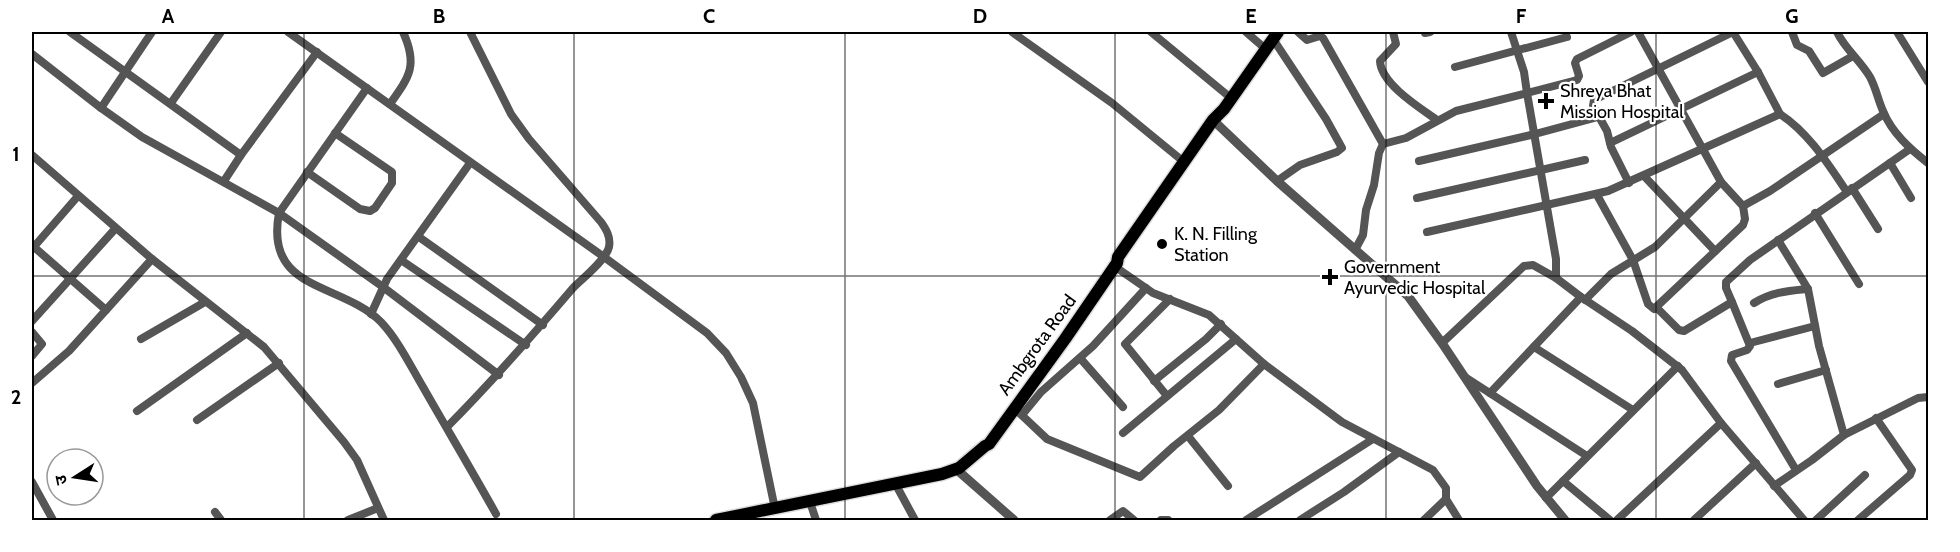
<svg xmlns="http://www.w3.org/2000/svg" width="1960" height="552" font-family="Cabin,'Noto Sans Devanagari',sans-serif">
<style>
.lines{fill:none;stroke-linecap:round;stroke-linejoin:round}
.primary-casing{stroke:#dbdbdb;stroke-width:15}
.minor{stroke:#555;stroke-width:8}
.tertiary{stroke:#555;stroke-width:9}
.primary{stroke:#000;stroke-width:12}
.grid{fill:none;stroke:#000;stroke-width:1.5;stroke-opacity:0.55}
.poi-dot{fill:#000;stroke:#fff;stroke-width:2}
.labels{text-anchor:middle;stroke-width:4.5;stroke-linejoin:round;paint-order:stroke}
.poi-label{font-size:18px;fill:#000;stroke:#fff;text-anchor:start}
.street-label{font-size:18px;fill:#000;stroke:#fff}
.neatline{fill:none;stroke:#000;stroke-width:2}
.grid-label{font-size:20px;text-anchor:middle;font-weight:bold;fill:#000}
</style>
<rect width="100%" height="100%" fill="#fff"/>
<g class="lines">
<defs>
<path id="primary" d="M716,520L942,474L959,468L985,446L989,444L1065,339L1117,263L1118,257L1213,120L1224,109L1278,32"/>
</defs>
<use href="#primary" class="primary-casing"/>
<g class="minor">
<path d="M70,32L241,155"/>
<path d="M288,32L604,257L707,333L726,353L741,377L753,403L775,509"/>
<path d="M1012,32L1112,103L1184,162"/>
<path d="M1151,32L1226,94"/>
<path d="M1246,32L1261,45"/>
<path d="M1298,32L1307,40L1320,36L1323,38L1383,144L1406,138L1456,111L1527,93L1524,72L1511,32"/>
<path d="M1393,32L1396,44L1380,61C1381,84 1420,108 1437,120"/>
<path d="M1638,32L1721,182"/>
<path d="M1792,32L1797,45L1809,51L1823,73L1853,56"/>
<path d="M1837,32C1845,49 1860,60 1870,77C1876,88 1878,100 1883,111C1892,133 1910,149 1928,163"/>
<path d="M1897,32L1928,82"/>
<path d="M1425,33L1430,32"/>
<path d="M1273,39L1326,119L1342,148L1337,152L1300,165L1277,181"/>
<path d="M32,54L101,108L142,137L279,213L383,287L499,375"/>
<path d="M1455,67L1567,37"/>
<path d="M367,88L279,213C264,292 341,282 381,322C398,340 410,365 423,387C447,429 472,471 496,514"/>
<path d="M171,103L221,32"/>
<path d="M390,104C410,76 418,65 403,32"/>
<path d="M101,108L152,32"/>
<path d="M1610,143L1758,72"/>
<path d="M32,155L152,259L264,347L344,442L357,460L384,520"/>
<path d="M1419,161L1535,134L1598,117"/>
<path d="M1890,163L1911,198"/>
<path d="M307,172L360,209L370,211L375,208L392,183V172L335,133"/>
<path d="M1644,176L1715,251"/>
<path d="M224,181L241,155L317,52"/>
<path d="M1629,183L1611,147L1607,131L1593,106L1594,100L1733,32L1758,72L1780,114"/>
<path d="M1852,188L1878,229"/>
<path d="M1597,195L1633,260L1648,304L1654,309L1743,225L1745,219L1743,206"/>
<path d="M1417,198L1585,160"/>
<path d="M1815,213L1859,284"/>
<path d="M1427,232L1608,191L1780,114C1809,133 1828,164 1847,192"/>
<path d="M419,237L543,325"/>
<path d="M34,247L106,310"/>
<path d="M32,249L78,196"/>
<path d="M1355,250L1363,235L1366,210L1374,185L1379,153L1383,144"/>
<path d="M401,260L526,345"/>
<path d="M1556,278L1581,297L1632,331L1682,370L1721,423L1804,520"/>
<path d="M1585,300L1611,274L1655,247L1721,182L1743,206L1770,191L1884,114"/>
<path d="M1732,302L1750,346L1747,350L1732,355L1731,361L1796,470"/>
<path d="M1754,303C1772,292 1788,291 1808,289"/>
<path d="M1657,308L1679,330L1684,331L1732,302L1726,288V282L1750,260L1910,149"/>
<path d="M371,314L387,279L470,163"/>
<path d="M32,321L115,229"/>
<path d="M32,332L42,344L32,356"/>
<path d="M141,339L205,302"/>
<path d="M1442,343L1524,266L1533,265L1556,278V259L1527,93L1577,80L1579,76L1575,63L1577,59L1631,32"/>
<path d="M1750,343L1815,326"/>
<path d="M1534,347L1633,410"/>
<path d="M1080,358L1123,407"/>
<path d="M1264,364L1342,422L1433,470L1446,488V499L1424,520"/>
<path d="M1465,377L1587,456"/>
<path d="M1154,381L1206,339L1221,324"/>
<path d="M32,383L69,351L152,259"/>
<path d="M1778,384L1826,370"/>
<path d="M1490,393L1581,297"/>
<path d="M1167,396L1125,344L1170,299"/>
<path d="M1014,408L1047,439L1140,477L1174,446L1219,410L1264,364L1209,315L1153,293L1114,266"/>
<path d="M137,411L247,333"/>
<path d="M1022,415L1041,392L1093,346L1146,288"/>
<path d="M197,420L279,363"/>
<path d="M447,427C491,383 532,336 573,288C583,278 606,260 609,247C611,237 606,229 601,222L529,139L511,114L470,32"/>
<path d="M1123,433L1236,339"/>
<path d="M1844,435L1918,398L1928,397"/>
<path d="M1188,436L1228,486"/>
<path d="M1563,481L1610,520"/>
<path d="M32,482L53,520"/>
<path d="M896,485L915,520"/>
<path d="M1774,486L1812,460L1844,435L1819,346L1808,289L1778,240"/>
<path d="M1546,498L1678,366"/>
<path d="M1446,499L1459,520"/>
<path d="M810,502L816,520"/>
<path d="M215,512L221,520"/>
<path d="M348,520L378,508"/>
<path d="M1110,520L1123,511L1134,520"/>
<path d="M1161,520H1168"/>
<path d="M1246,520L1373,439"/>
<path d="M1300,520L1344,492L1399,452"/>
<path d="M1617,520L1721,423"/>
<path d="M1694,520L1756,463"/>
<path d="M1816,520L1865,475"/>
<path d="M1858,520L1910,475L1912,470L1876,418"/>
</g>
<g class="tertiary">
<path d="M1213,120L1277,181L1408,296L1442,343L1537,486L1565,520"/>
<path d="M956,469L1014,520"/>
</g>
<use href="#primary" class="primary"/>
</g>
<path class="grid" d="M304,32V520M574,32V520M845,32V520M1115,32V520M1386,32V520M1656,32V520M32,276H1928"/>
<g class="poi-dot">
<path d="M1543 92h6v6h6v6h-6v6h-6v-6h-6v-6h6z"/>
<circle cx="1162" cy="244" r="6"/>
<path d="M1327 268h6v6h6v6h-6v6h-6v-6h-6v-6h6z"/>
</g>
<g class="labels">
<g class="poi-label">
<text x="1560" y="97">Shreya Bhat<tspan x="1560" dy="21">Mission Hospital</tspan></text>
<text x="1174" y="240">K. N. Filling<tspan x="1174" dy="21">Station</tspan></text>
<text x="1344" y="273">Government<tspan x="1344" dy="21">Ayurvedic Hospital</tspan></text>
</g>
<g class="street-label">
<text transform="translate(1037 345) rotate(-54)" y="6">Ambgrota Road</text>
</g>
</g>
<rect width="1960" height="552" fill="none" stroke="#ffffff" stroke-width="66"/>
<g transform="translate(75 477) rotate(258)"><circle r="28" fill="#ffffff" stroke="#999999" stroke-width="1.5"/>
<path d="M0-4.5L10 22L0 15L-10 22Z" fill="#000000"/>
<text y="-9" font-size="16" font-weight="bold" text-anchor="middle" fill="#000000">उ</text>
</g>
<rect x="33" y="33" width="1894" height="486" class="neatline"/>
<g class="grid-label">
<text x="168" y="23">A</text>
<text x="439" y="23">B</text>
<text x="709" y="23">C</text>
<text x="980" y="23">D</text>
<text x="1251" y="23">E</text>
<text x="1521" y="23">F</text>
<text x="1792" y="23">G</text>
<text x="16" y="161">1</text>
<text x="16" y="404">2</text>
</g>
</svg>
